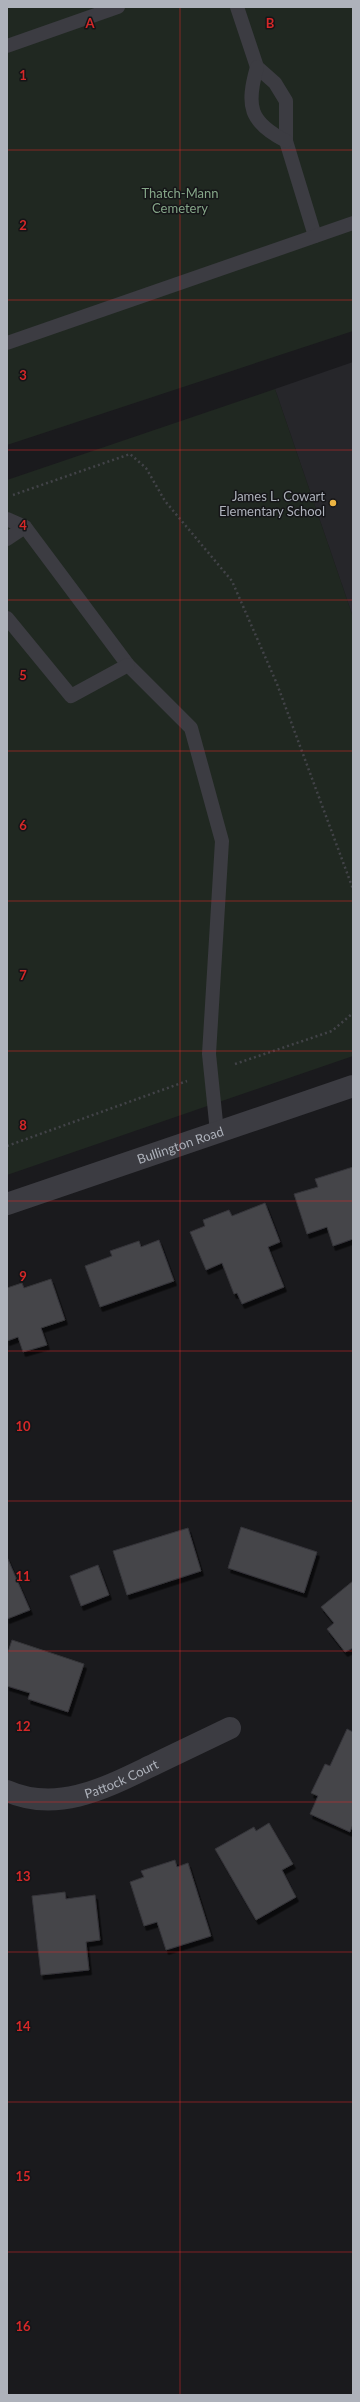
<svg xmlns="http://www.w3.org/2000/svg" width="360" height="2402" font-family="Lato,sans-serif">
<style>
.built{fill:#26262a}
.green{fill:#202821}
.building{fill:#44454a;stroke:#353439;filter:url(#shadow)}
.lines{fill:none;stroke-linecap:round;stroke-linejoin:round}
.path{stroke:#424348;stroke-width:2.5;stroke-dasharray:2 3;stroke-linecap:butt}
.lane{stroke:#3c3c42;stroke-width:14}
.street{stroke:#3c3c42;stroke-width:22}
.grid{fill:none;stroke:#d62828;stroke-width:1;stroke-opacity:0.55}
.poi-dot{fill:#ecb443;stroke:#151518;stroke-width:1.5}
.labels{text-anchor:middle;stroke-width:3;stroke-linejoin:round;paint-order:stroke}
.park-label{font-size:13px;fill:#85a688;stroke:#151518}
.poi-label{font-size:13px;fill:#aeb2bb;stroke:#151518;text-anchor:end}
.street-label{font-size:13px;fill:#aeb2bb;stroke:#151518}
.grid-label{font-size:13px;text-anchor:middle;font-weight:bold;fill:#d62828;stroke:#151518;stroke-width:3;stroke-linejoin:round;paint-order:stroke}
</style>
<defs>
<filter id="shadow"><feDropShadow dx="2.5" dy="4.5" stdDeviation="0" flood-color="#0009"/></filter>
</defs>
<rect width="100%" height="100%" fill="#1a1a1d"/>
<path class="built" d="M353,362V617L275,389Z"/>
<g class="green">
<path d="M7,7H353V331L7,445Z"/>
<path d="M275,389L353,617V1056L7,1175V480Z"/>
</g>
<g class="building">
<path d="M353,1167V1239L333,1246L327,1227L307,1234L294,1194L318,1187L315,1179Z"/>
<path d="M265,1203L280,1242L268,1247L284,1287L242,1304L237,1293L234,1294L222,1263L206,1270L190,1232L205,1226L203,1220L229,1210L232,1216Z"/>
<path d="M159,1240L174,1281L100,1307L85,1266L112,1256L110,1251L139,1241L141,1247Z"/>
<path d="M51,1279L65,1320L41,1328L47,1345L23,1352L18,1337L7,1341V1288L22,1283L24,1288Z"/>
<path d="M241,1527L317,1552L304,1593L228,1568Z"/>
<path d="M188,1528L201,1571L127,1595L113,1551Z"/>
<path d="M7,1557L30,1610L7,1619Z"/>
<path d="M98,1565L109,1595L81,1606L70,1576Z"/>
<path d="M353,1581V1648L345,1652L327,1629L334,1623L321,1607Z"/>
<path d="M12,1640L84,1664L68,1712L28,1699L30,1693L7,1686V1655Z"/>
<path d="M347,1729L353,1732V1824L350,1832L310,1814L318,1796L311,1793L325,1764L330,1766Z"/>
<path d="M269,1823L293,1864L282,1870L296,1897L256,1920L215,1849L254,1827L256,1831Z"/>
<path d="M175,1860L177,1867L188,1863L211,1936L166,1950L157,1922L144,1926L130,1882L144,1877L141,1871Z"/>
<path d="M65,1892L66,1899L95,1895L100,1940L86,1942L89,1970L41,1975L32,1896Z"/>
</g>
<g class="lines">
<g class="path">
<path d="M13,495L130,454L146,468L165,501L232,581L277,684L353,889"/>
<path d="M235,1064L332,1031L353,1013"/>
<path d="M7,1146L187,1081"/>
</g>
<g class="lane">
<path d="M237,7L257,67L275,83L286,101V141L315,236"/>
<path d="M7,46L118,7"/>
<path d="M257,67C246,106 249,122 286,141"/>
<path d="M7,343L353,223"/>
<path d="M7,519L25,527"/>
<path d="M7,539L25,527L128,665L191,728L222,841L209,1054L217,1132"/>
<path d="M7,618L71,696L128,665"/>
</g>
<g class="street">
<path id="s1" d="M7,1204L353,1086"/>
<path id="s2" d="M7,1791C59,1814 109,1786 155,1764C180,1752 205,1740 230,1728"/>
</g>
</g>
<path class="grid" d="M180,7V2395M7,150H353M7,300H353M7,450H353M7,600H353M7,751H353M7,901H353M7,1051H353M7,1201H353M7,1351H353M7,1501H353M7,1651H353M7,1802H353M7,1952H353M7,2102H353M7,2252H353"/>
<circle class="poi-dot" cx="333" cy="503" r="4"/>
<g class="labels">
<g class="park-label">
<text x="180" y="198">Thatch-Mann<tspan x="180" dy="15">Cemetery</tspan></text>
</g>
<g class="poi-label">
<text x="325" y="501">James L. Cowart<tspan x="325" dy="15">Elementary School</tspan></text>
</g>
<g class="street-label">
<text dy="5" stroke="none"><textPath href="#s1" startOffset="183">Bullington Road</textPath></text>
<text dy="5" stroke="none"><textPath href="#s2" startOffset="119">Pattock Court</textPath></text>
</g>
</g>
<g class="grid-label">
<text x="90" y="28">A</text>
<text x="270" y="28">B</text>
<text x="23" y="80">1</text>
<text x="23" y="230">2</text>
<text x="23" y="380">3</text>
<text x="23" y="530">4</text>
<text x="23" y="680">5</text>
<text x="23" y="830">6</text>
<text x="23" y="980">7</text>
<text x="23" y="1130">8</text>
<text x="23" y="1281">9</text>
<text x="23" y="1431">10</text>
<text x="23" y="1581">11</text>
<text x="23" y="1731">12</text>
<text x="23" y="1881">13</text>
<text x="23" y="2031">14</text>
<text x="23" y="2181">15</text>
<text x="23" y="2331">16</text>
</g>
<rect width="360" height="2402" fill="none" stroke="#aeb2bb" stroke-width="16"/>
</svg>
